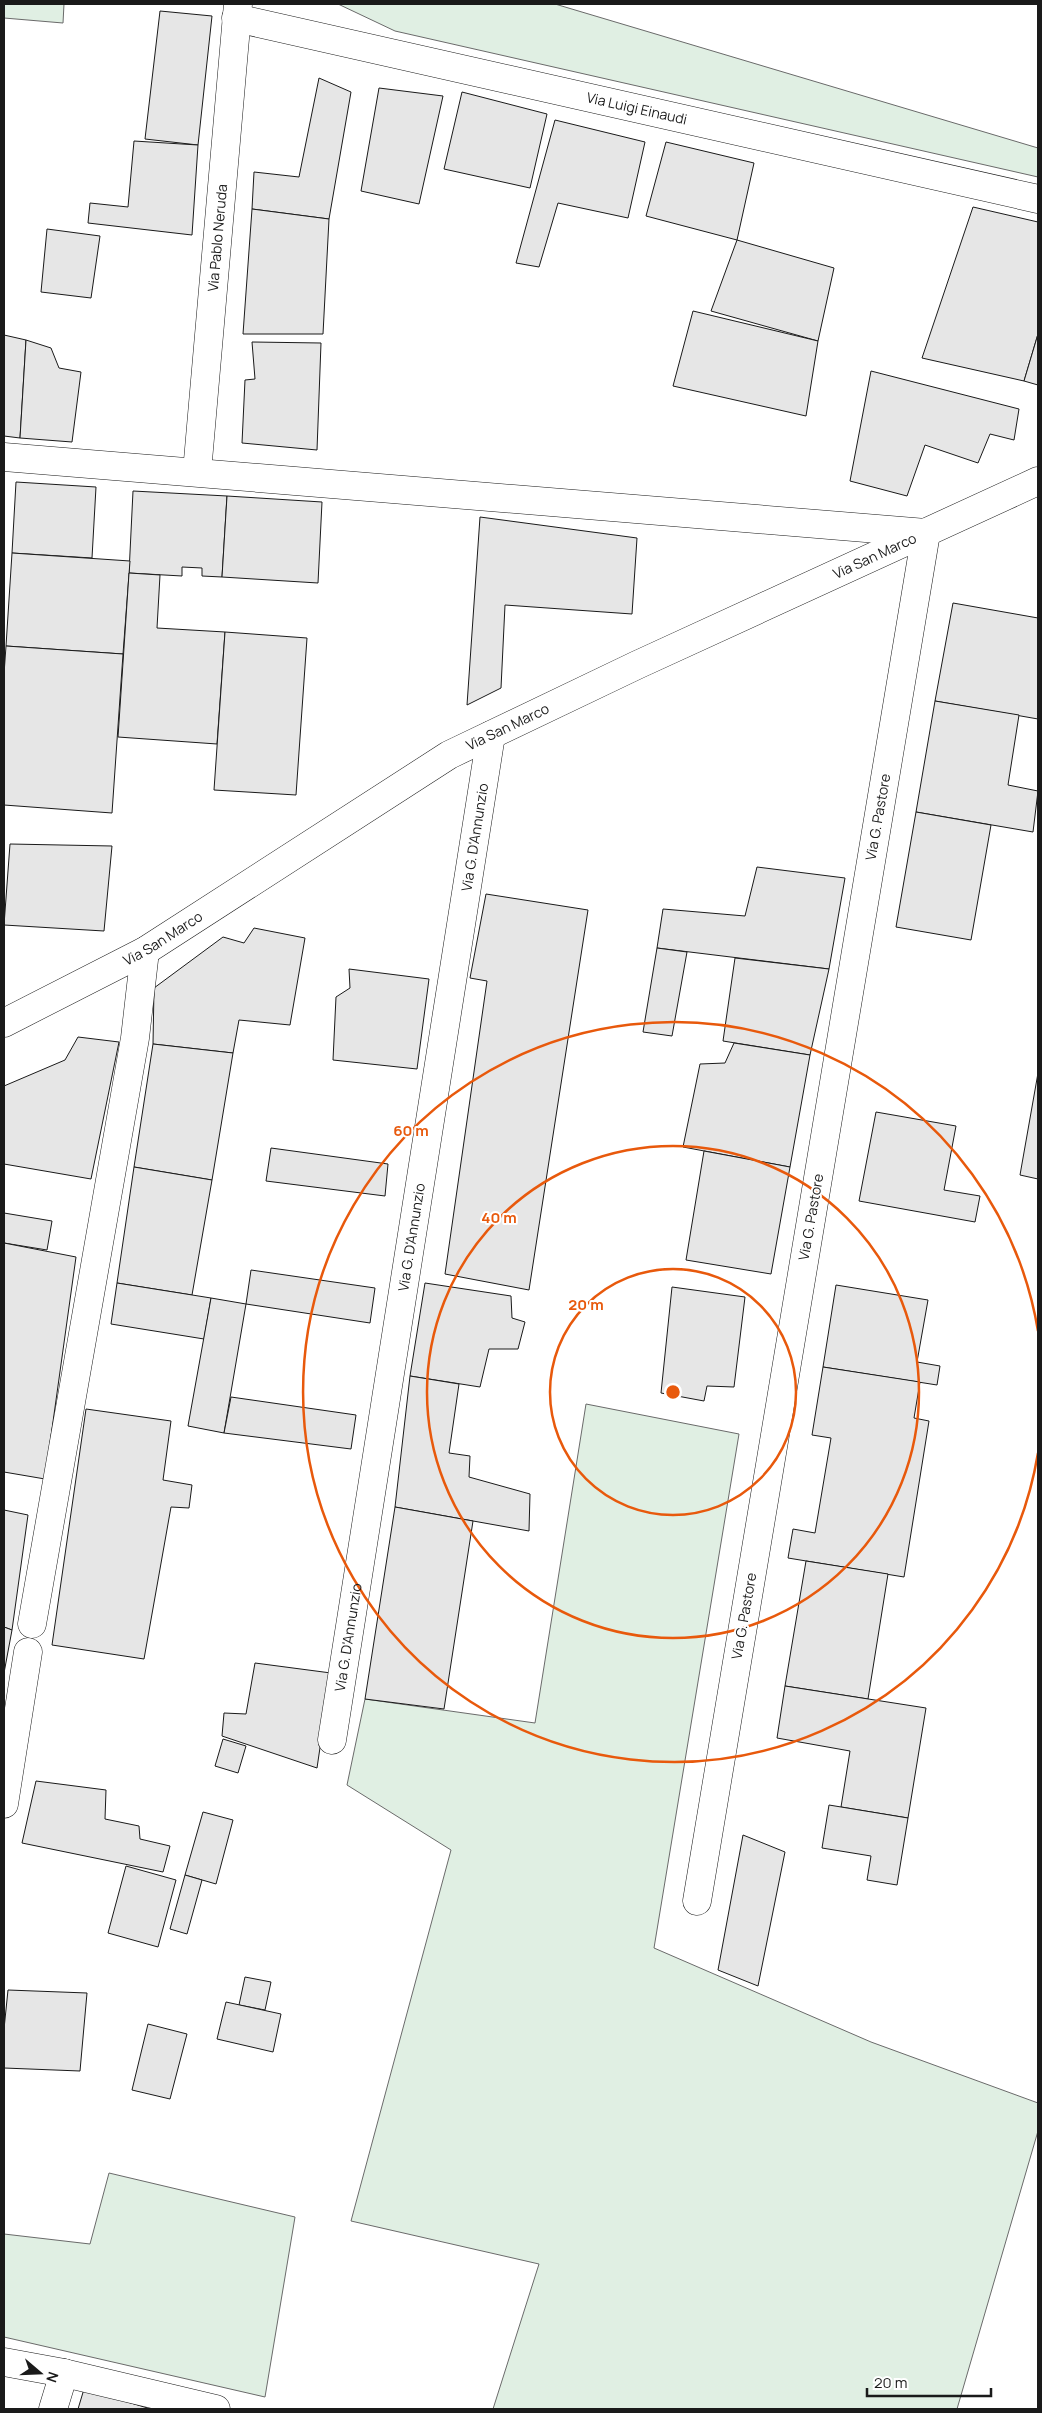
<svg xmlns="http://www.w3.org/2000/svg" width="1042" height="2413" font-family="Manrope,sans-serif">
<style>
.green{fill:#e0efe3;stroke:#6a6a6a}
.building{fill:#e6e6e6;stroke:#1a1a1a}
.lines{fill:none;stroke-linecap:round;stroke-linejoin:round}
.street-casing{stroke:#1a1a1a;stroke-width:29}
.secondary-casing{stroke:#1a1a1a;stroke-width:29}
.street{stroke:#fff;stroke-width:28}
.secondary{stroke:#fff;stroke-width:28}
.ring{fill:none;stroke:#e8590c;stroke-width:2.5}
.labels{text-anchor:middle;stroke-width:4;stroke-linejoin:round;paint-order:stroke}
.street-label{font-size:14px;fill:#1a1a1a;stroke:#fff}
.centre{fill:#e8590c;stroke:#fff;stroke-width:2.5}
.ring-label{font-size:15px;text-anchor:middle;font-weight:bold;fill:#e8590c;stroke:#fff;stroke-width:4;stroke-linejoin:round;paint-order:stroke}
</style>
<rect width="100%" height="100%" fill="#fff"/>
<g class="green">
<path d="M4,4H64L63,23L4,18Z"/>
<path d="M338,4H555L1038,148V177L395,31Z"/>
<path d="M586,1404L739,1434L654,1948L871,2042L1038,2103V2131L957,2409H493L539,2264L351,2221L451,1850L347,1785L365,1699L535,1723Z"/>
<path d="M109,2173L295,2217L265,2397L4,2337V2234L90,2244Z"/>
</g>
<g class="building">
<path d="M160,11L212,16L198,145L145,139Z"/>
<path d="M319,78L351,92L329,219L252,209L254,172L299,177Z"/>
<path d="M379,88L443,96L419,204L361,191Z"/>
<path d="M462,92L547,114L530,188L444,169Z"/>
<path d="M555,120L645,142L628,218L558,203L539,267L516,263Z"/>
<path d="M134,141L198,145L192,235L88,223L90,203L128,207Z"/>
<path d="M666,142L754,163L737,240L646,216Z"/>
<path d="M973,207L1038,222V334L1024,381L922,358Z"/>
<path d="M252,209L329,219L323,334H243Z"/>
<path d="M47,229L100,236L91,298L41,292Z"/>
<path d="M737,240L834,268L818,341L711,311Z"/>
<path d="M693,311L818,341L806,416L673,386Z"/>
<path d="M1038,334V385L1024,381Z"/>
<path d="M4,335L26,340L20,438L4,436Z"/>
<path d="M26,340L51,348L59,368L81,372L72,442L20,438Z"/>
<path d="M252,342L321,343L317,450L242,443L245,380L255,379Z"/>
<path d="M871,371L1019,409L1014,440L990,434L978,463L925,445L907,496L850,481Z"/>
<path d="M16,482L96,487L92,558L12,553Z"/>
<path d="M133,491L227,496L222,577L202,576V568L182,567V576L129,573Z"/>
<path d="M227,496L322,502L318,583L222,577Z"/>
<path d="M480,517L637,538L632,614L505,605L501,688L467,705Z"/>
<path d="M12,553L130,561L123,654L6,646Z"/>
<path d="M129,573L160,575L157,628L225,632L217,744L118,737Z"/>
<path d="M953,603L1038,618V719L935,701Z"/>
<path d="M225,632L307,638L296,795L214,790Z"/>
<path d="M6,646L123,654L112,813L4,805V674Z"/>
<path d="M935,701L1019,715L1008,785L1038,791L1033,832L916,812Z"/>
<path d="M916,812L991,825L971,940L896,927Z"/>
<path d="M10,844L112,846L104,931L4,925Z"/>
<path d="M757,867L845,878L829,969L657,948L663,909L745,916Z"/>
<path d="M486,894L588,910L529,1290L445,1274L487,981L470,978Z"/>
<path d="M254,928L305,938L290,1025L239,1020L233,1053L153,1044L154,988L223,937L244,943Z"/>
<path d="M657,948L687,952L672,1036L643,1032Z"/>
<path d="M735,958L829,969L810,1055L723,1041Z"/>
<path d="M349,969L429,979L417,1069L333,1060L336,997L350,988Z"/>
<path d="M78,1037L119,1042L91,1179L4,1164V1086L65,1060Z"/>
<path d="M734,1043L810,1055L790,1167L683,1147L700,1064L725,1063Z"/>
<path d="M153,1044L233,1053L212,1180L134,1167Z"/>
<path d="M1038,1073V1179L1020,1175Z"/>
<path d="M876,1112L956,1126L944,1190L980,1196L975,1222L859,1201Z"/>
<path d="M271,1148L388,1164L385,1196L266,1181Z"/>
<path d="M704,1151L790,1167L771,1274L686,1260Z"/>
<path d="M134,1167L212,1180L192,1295L117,1283Z"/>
<path d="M4,1213L52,1221L47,1250L4,1243Z"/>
<path d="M4,1243L76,1257L45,1479L4,1472Z"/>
<path d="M251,1270L375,1288L370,1323L246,1304Z"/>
<path d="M117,1283L211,1298L204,1339L111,1324Z"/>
<path d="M425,1283L511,1296L512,1318L525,1322L518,1349H489L480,1387L410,1376Z"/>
<path d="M836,1285L928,1300L917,1362L940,1366L937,1385L823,1367Z"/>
<path d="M672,1287L745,1297L734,1387L707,1386L704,1401L661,1393Z"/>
<path d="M211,1298L246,1304L224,1433L188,1426Z"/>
<path d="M823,1367L920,1382L914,1418L929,1421L904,1577L788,1558L793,1529L815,1533L831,1438L812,1435Z"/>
<path d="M410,1376L459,1384L449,1453L470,1456L469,1477L530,1494L529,1531L395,1507Z"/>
<path d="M231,1397L356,1415L351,1449L224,1433Z"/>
<path d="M86,1409L171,1421L163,1480L192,1485L189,1508L171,1507L144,1659L52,1645Z"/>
<path d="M395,1507L473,1521L444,1709L365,1699Z"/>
<path d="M4,1510L28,1515L12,1630L4,1627Z"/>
<path d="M806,1561L888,1574L868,1699L785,1686Z"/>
<path d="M4,1627L12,1630L4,1673Z"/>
<path d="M255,1663L331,1673L317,1768L222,1736L224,1713L246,1714Z"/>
<path d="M785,1686L926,1708L908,1818L841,1807L850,1751L777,1738Z"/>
<path d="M223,1739L246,1746L238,1773L215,1766Z"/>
<path d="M36,1781L106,1790L105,1819L139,1826L140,1839L170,1846L163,1872L22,1843Z"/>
<path d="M829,1805L908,1818L897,1885L867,1880L871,1856L822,1848Z"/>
<path d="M203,1812L233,1820L216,1884L185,1875Z"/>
<path d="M743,1835L785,1852L758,1986L718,1970Z"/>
<path d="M126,1866L176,1880L158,1947L108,1933Z"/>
<path d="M185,1875L202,1880L187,1934L170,1929Z"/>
<path d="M245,1977L271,1982L265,2010L239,2005Z"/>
<path d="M8,1990L87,1993L80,2071L4,2068V2029Z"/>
<path d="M226,2002L281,2014L273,2052L217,2039Z"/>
<path d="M148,2024L187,2034L170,2099L132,2090Z"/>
<path d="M84,2389L151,2409H78Z"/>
</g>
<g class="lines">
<defs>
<g id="street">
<path id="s1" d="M236,18L1038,199"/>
<path d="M4,457L926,533L697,1901"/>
<path id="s2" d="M197,472L238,4"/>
<path d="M32,1624L135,1038L145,951"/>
<path id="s3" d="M332,1740L491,735"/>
<path d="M4,1804L28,1652"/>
<path d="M4,2362L64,2373L216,2409"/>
<path d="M53,2409L64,2373"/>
</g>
<g id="secondary">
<path id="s4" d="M4,1023L145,951L449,755L637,665L1038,481"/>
</g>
</defs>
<use href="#street" class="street-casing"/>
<use href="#secondary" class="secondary-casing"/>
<use href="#street" class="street"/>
<use href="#secondary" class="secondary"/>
</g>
<g class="ring">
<circle cx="673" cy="1392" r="123"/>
<circle cx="673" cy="1392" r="246"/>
<path d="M1038 1453A370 370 0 1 1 1038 1331"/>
</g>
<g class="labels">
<g class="street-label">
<text dy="5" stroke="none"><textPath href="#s1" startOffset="411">Via Luigi Einaudi</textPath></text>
<text dy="5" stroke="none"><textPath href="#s2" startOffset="235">Via Pablo Neruda</textPath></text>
<text dy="5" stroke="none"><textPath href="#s4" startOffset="990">Via San Marco</textPath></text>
<text dy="5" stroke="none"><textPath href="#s4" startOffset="585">Via San Marco</textPath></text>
<text transform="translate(878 817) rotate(-80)" y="5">Via G. Pastore</text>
<text dy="5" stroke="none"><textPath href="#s3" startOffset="914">Via G. D'Annunzio</textPath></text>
<text dy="5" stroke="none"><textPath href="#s4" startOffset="180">Via San Marco</textPath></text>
<text transform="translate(811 1217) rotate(-80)" y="5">Via G. Pastore</text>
<text dy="5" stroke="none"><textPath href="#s3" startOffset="509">Via G. D'Annunzio</textPath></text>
<text transform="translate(744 1616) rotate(-80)" y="5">Via G. Pastore</text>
<text dy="5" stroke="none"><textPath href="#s3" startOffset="104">Via G. D'Annunzio</textPath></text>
</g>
</g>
<circle cx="673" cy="1392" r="8" class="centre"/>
<g class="ring-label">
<text x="411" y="1136">60 m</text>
<text x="499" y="1223">40 m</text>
<text x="586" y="1310">20 m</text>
</g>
<rect width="1042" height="2413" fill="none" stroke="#1a1a1a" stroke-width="10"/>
<g transform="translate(40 2373) rotate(109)" stroke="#ffffff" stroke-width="4" paint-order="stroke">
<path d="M0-4L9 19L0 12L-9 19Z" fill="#1a1a1a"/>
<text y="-8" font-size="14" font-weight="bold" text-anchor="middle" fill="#1a1a1a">N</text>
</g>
<path d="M867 2388v8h124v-8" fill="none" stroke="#1a1a1a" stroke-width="2.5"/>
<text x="874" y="2388" font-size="15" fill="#1a1a1a" stroke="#ffffff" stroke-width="4" paint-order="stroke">20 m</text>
</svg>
